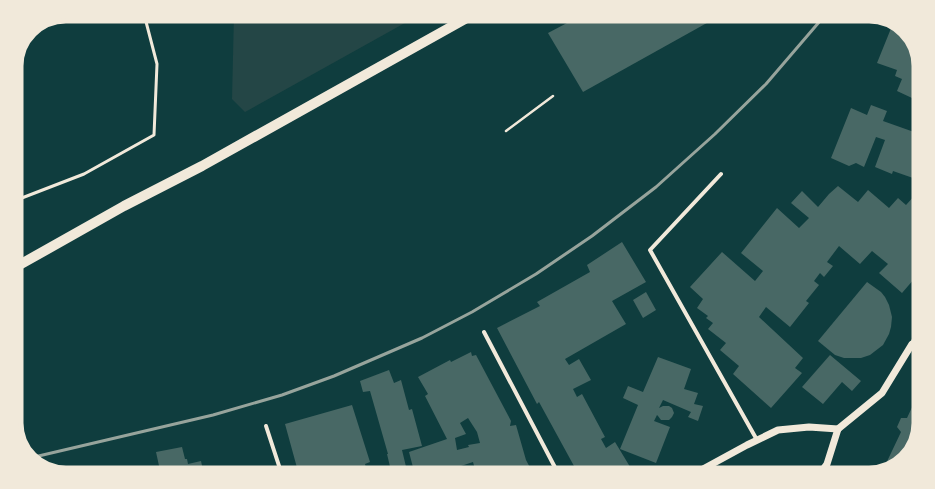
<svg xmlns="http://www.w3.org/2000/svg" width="935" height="489" font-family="Roboto,sans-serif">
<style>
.green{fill:#244646}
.building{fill:#486865;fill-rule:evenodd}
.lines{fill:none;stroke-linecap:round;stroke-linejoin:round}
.path{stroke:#f1e9da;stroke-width:2.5}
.service{stroke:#f1e9da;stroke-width:3}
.minor{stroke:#f1e9da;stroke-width:4}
.tertiary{stroke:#f1e9da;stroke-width:7}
.primary{stroke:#f1e9da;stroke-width:10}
.rail{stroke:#97a49c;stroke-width:3}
.rim{fill:none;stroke:#f1e9da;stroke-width:5}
</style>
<rect width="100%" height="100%" fill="#0f3d3e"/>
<path class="green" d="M234,14H421L245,112L232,99Z"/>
<g class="building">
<path d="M584,14H723L583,92L548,33Z"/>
<path d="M894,21L912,37L921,63V91L917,89L912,98L897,91L902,79L895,76L897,70L877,63Z"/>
<path d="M871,105L887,111L883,121L914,132L921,114V175L914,172L913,178L893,171L892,174L875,167L885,140L876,137L864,167L856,163L849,166L831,158L851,108L867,115Z"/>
<path d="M838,186L858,202L868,190L889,208L898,198L906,205L916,194L921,198V264L917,269L921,271L902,293L879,273L888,264L872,251L860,264L839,246L827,262L833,266L824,277L820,273L814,281L819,285L806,301L809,303L790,327L766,307L759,317L803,358L795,368L802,373L771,408L733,374L739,366L720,350L726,343L708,329L713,323L706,318L708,316L697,308L703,299L690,287L722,252L755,281L763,271L741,253L777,208L799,228L809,218L791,203L802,191L818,207L829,194Z"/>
<path d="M622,242L646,282L612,301L626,324L565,359L569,365L579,359L591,380L573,389L577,397L582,394L605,437L601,439L606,448L615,442L635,475H576L572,467L574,466L539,402L537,404L497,328L540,306L537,302L590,272L587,265Z"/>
<path d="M867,282L881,292L885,297L889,305L892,317L891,327L889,334L883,345L870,355L861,358H844L835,355L818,341Z"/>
<path d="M646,292L656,310L643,318L633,300Z"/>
<path d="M471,352L472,356L476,355L511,421L510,426L516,425L526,460L534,475H489L487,470L476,473L473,462L461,466L462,475H415L409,452L447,439L425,396L428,394L418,377L450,360L451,362ZM468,418L477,432L480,443L468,445L469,447L457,450L455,438L466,434L460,423Z"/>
<path d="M830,355L861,381L852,391L842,382L823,404L802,387Z"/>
<path d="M658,357L691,369L684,389L698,393L694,404L703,406L698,421L688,417L691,412L663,400L659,408L663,406H669L672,408L674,413L672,417L669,420H661L658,416L657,415L654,421L670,427L656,463L620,449L638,405L623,398L628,386L643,392Z"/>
<path d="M389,370L394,383L401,380L409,410L412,409L422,446L402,450L408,475H392L387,454H388L370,391L363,392L360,381Z"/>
<path d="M921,388V423L916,446L895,468L882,472L901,432L897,427L901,418H907Z"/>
<path d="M352,405L370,462L365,464L368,475H299L285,424Z"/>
<path d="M182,447L185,459H187L188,464L201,461L204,475H161L156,452Z"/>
</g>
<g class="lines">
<path class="path" d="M506,131L553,96"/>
<path class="service" d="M14,201L84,174L154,135L157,64L144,14"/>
<g class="minor">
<path d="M721,174L650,250L757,440"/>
<path d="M484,332L559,475"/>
<path d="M912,344L921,322"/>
<path d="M266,426L282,475"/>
</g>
<g class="tertiary">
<path d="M692,475L747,445L778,430L809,427L838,429"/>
<path d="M819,475L827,464L838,429L882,393L912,344L921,348"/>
</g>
<path class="primary" d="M14,268L124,206L202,166L474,14"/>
<path class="rail" d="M30,458L213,415L282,395L334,376L422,338L472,312L536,274L592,236L656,187L715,134L766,84L826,14"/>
</g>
<path d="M0 0H935V489H0ZM66 21H869A45 45 0 0 1 914 66V423A45 45 0 0 1 869 468H66A45 45 0 0 1 21 423V66A45 45 0 0 1 66 21Z" fill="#f1e9da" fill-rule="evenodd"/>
<path class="rim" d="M66 21H869A45 45 0 0 1 914 66V423A45 45 0 0 1 869 468H66A45 45 0 0 1 21 423V66A45 45 0 0 1 66 21Z"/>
</svg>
